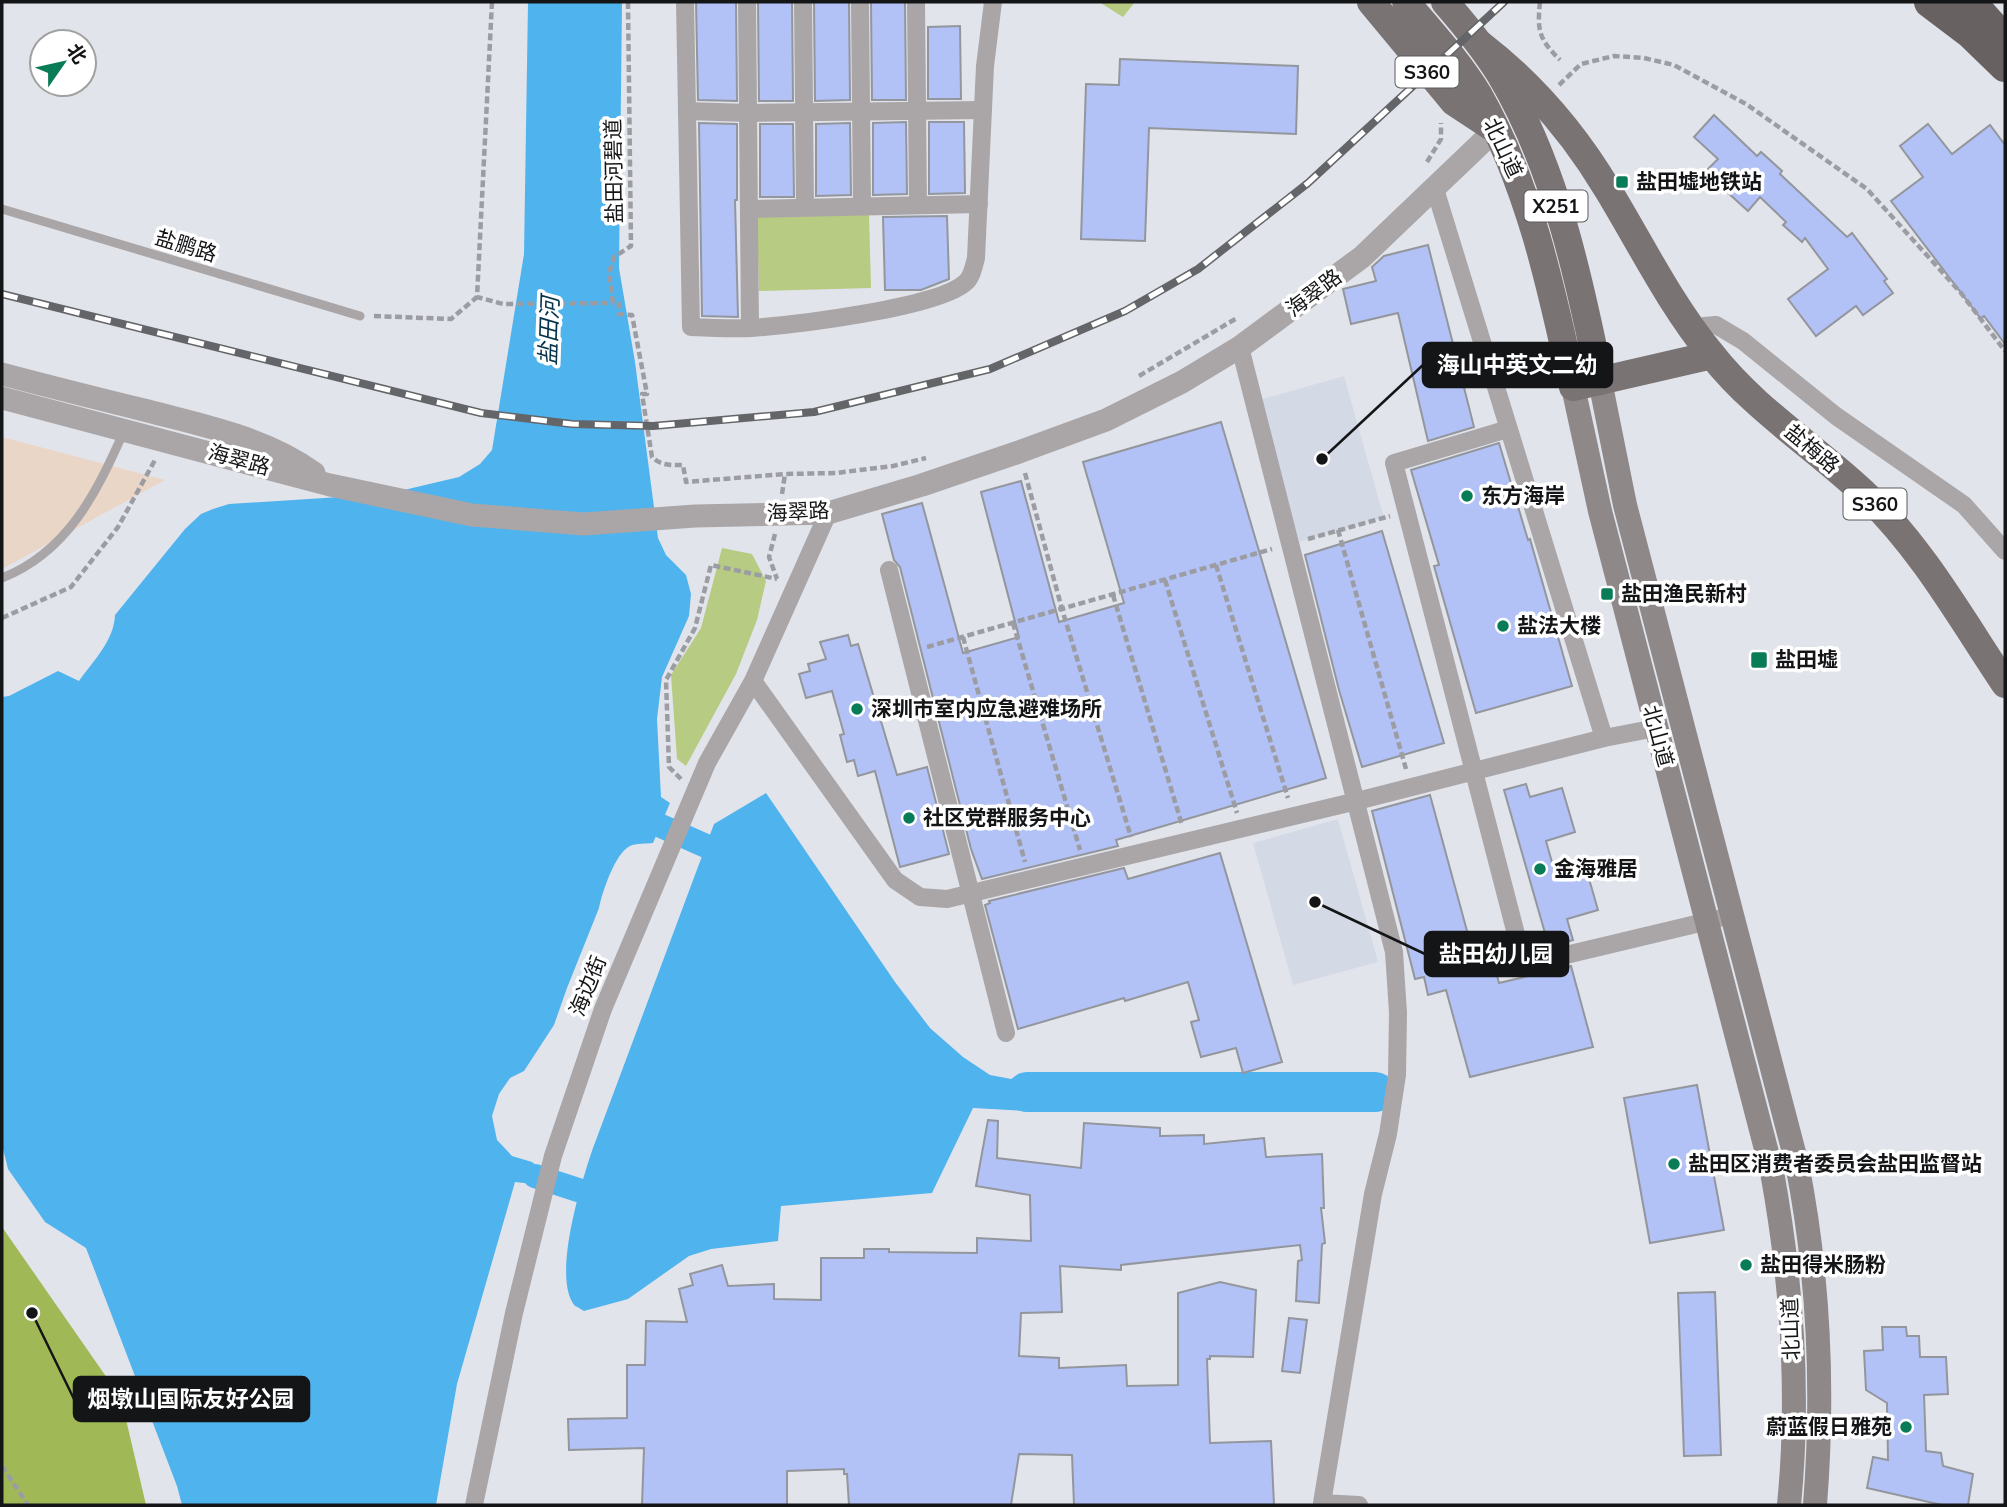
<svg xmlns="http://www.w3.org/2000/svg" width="2007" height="1507" font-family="Mulish,'Noto Sans SC',sans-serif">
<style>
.commercial{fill:#ead6c7}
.built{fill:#d4d9e6}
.green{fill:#b8cb83}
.forest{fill:#a1b857}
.water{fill:#4fb3ee}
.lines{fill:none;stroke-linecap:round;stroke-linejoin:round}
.canal{stroke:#4fb3ee;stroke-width:24}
.river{stroke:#4fb3ee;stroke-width:40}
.building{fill:#b2c2f6;stroke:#93969c;stroke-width:2}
.path{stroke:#9c9da3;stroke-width:4.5;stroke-dasharray:7 3.5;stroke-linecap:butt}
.service{stroke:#aaa6a7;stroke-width:9}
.minor{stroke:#aaa6a7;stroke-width:18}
.tertiary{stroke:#aaa6a7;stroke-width:23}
.secondary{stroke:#8e8889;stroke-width:24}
.primary{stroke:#7a7374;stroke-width:28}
.motorway{stroke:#686161;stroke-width:32}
.rail-casing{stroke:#646569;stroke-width:8}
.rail{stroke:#fff;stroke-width:5;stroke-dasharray:16;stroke-linecap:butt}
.poi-dot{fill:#087b57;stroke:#fff;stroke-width:2.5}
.labels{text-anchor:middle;stroke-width:7;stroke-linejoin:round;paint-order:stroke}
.shield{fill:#fff;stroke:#5a5b5d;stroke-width:2}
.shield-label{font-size:19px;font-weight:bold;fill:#141517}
.street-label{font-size:21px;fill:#141517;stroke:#fff}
.poi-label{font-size:21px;font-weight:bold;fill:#141517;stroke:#fff;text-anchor:start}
.water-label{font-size:23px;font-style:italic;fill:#07344c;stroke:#fff}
.leader{fill:none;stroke:#141517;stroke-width:2.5}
.callout-dot{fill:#141517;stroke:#fff;stroke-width:2.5}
.callout{fill:#141517;stroke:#141517;stroke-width:2.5}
.callout-label{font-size:23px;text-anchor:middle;font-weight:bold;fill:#fff}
</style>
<rect width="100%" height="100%" fill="#e2e4eb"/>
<path class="commercial" d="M2,437L165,480L2,569Z"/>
<g class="built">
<path d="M1344,376L1384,518L1299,542L1259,400Z"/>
<path d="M1338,819L1378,962L1293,985L1253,843Z"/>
</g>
<g class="green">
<path d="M1099,2H1135L1123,17Z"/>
<path d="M869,214L871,288L759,291L757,217Z"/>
<path d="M722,548L752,554L766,581L757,620L736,674L686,766L677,759L671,675L701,628Z"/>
</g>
<path class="forest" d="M2,1227L121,1398L146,1505H2Z"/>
<g class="water">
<path d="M528,2H622L619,268L635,362L658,538L666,555L686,575L691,594L689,616L662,677L657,719L661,797L670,803L653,843C646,844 636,843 630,846C615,853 602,893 599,908L567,988L554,1025L524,1071L510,1078L499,1094L492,1116L497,1140L512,1156L532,1162L537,1166L533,1184L515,1182L457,1384L436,1505H182L177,1486L86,1248L45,1222L8,1169L2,1145V697L9,696L58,671L79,681C93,661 114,641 115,615L185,529L201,514L213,509L229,504L387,494L459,477L480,464L492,450L524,254Z"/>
<path d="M766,793L895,982L930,1028L963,1057L990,1075L1028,1082L1026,1111L973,1108L932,1193L781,1206L778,1241L711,1249L689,1256L628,1299L584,1311C584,1311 576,1306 575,1306C551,1278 582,1180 593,1148L714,824Z"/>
</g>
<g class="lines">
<g class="canal">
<path d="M661,826L706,846"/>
<path d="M535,1176L578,1190"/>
</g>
<path class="river" d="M1027,1092H1375"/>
</g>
<g class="building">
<path d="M696,2H736L737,101L698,100Z"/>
<path d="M758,2H792L793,101H759Z"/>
<path d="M814,2H849L850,100L815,101Z"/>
<path d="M871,2H905L906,100H872Z"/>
<path d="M960,26L961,99H928V27Z"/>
<path d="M1120,59L1298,66L1296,134L1149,128L1145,241L1081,239L1086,84L1119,85Z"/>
<path d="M1714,115L1757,156L1761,152L1782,171L1780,174L1847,237L1852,233L1887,279L1884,281L1893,293L1863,315L1856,306L1816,336L1788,299L1828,269L1805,238L1802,242L1783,225L1786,222L1760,197L1748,211L1727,192L1728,190L1707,170L1718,159L1694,137Z"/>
<path d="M906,122L907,194L873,195V123Z"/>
<path d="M929,122H964L965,193L929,194Z"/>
<path d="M699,123L737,124V200H735L738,317L702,316Z"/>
<path d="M850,123L851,195L816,196V124Z"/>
<path d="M760,124H793L794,197H760Z"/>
<path d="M1928,124L1952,154L1990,125L2005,145V344L1984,316L1981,319L1891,201L1923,177L1900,146Z"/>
<path d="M947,216L949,279L921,290H885L883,217Z"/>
<path d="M1428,245L1474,427L1428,441L1398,313L1351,324L1343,289L1376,281L1372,267L1384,256Z"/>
<path d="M1221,422L1326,778L1116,840L1118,846L982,879L971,849L900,567L894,560L882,514L922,503L963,653L1019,637L981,492L1021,481L1059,622L1124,603L1083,462Z"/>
<path d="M1499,443L1528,540L1530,539L1572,686L1476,713L1434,566L1439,565L1411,470Z"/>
<path d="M1382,531L1444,743L1362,767L1339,690L1305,555Z"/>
<path d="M848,635L851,646L858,644L897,775L927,767L949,854L900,867L875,771L858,776L854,760L847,762L840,735L844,734L832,691L806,698L799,674L810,671L808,664L826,659L820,642Z"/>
<path d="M1526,784L1530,797L1562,788L1575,832L1546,841L1555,873L1585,865L1598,910L1567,919L1573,940L1549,947L1504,790Z"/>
<path d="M1430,795L1470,942L1487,937L1499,983L1571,966L1593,1047L1470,1077L1446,990L1428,995L1424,977L1415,979L1372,811Z"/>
<path d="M1220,853L1282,1062L1243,1073L1236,1048L1201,1057L1191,1022L1199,1020L1188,982L1125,1001L1124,998L1018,1029L985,905L990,903L989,901L1124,868L1128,879Z"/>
<path d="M1697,1085L1724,1230L1650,1243L1624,1098Z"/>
<path d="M988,1120L998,1121L997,1158L1081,1168L1084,1123L1160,1128V1136L1204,1135V1144L1264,1138L1266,1157L1322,1154L1324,1208H1321L1325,1243L1322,1244L1319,1303L1296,1301L1298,1261L1302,1260L1300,1245L1121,1265V1270L1060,1266L1062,1312L1021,1313L1019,1356L1059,1358V1368L1126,1365L1127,1386L1178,1385V1293L1220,1282L1256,1290L1253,1357L1210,1356V1359H1207L1210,1443L1271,1441L1274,1505H1074L1072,1455L1019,1454L1011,1505H849L847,1474H844V1469L787,1471V1505H642L644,1448L569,1450L568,1419L627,1418V1365H645L646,1321L687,1322L679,1289L693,1285L690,1274L722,1265L728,1286L774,1284V1299L821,1300V1258H864V1249H889V1252L977,1253V1238L1031,1241L1030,1195L976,1186Z"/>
<path d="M1715,1292L1721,1455L1684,1456L1678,1293Z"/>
<path d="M1289,1318L1307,1320L1300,1373L1282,1371Z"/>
<path d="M1882,1327H1906L1907,1336H1919L1920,1357H1946L1948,1394L1924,1395L1926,1451L1941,1453L1943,1466L1973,1474L1968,1505H1942L1867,1488L1873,1457L1888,1460L1887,1403L1866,1390L1864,1351L1883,1350Z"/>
</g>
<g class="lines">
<g class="path">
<path d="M492,2L477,297L503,304L613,303"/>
<path d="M628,2L631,246L614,257L609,273L613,303L619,304V314L632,315L647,394H642L652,457C661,466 671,465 683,465L686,482L785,474L836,473L893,466L926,458"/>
<path d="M1540,2C1537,31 1539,39 1560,60"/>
<path d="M1559,85L1581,64L1614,56L1644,58L1674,65L1746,104L1867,189L1961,293L2005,351"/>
<path d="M1427,162L1441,139V123"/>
<path d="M374,316L451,319L477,297"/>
<path d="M1139,376L1237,318"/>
<path d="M1025,473L1062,609L1131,837"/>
<path d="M782,494L785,474"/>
<path d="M1338,530L1406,769"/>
<path d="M775,534L769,557L777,579"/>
<path d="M1308,539L1390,516"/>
<path d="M1216,565L1288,798"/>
<path d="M1165,580L1237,813"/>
<path d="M1113,595L1182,825"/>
<path d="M2,618L71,587L118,527L155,460"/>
<path d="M1013,623L1080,850"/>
<path d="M963,637L1025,862"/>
<path d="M927,647L1272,549"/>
<path d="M681,779L669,767L666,680L695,628L711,565L777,579"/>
<path d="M2,1466L28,1505"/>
</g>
<g class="service">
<path d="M2,209L360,316"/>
<path d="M2,578C68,552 97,492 124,431"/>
</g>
<g class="minor">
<path d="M685,2L691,327C711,328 731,329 751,328C792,325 939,308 966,282C972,277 974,265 976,258L985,66L993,2"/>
<path d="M747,2L750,328"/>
<path d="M803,2L805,207"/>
<path d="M860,2L862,206"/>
<path d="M916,2L918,205"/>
<path d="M687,111L748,113L983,110"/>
<path d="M1435,189L1604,738"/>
<path d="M749,209L979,204"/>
<path d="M1694,332L1704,326L1716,325L1743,341L1836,416L1964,505L2005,551"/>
<path d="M1240,347L1394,952L1398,1013L1397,1075L1388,1134L1373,1194L1322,1503L1359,1505"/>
<path d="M1508,429L1394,463L1524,965L1717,919"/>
<path d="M889,570L1006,1033"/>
<path d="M753,681L895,880L920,897L947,899L1357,801L1604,738L1656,728"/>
<path d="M474,1505L514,1313L553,1156L603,1009L707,763L753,681L828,513"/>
</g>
<g class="tertiary">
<path d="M2,374C51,387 99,399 148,411C205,426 266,438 314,473"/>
<path d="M2,398L330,485L472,515L584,524L695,516L828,513L922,485L1019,452L1106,420L1182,382L1240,347L1362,257L1496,129"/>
</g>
<g class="secondary">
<path d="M1600,381L1625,505L1797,1164C1819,1276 1824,1391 1815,1505"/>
<path d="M1573,387L1600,511L1772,1172C1792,1282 1800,1394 1789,1505"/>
</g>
<g class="primary">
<path d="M1371,2L1454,102L1495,129"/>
<path d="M1406,2C1430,31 1458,61 1478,94C1529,184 1551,286 1573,387L1712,355"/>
<path d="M1445,2C1465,25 1484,48 1500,74C1555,166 1579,277 1600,381"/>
<path d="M1480,44C1532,84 1574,133 1608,190C1642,246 1670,304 1712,355C1756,411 1817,448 1868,497C1923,550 1962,620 2005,684"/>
</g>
<g class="motorway">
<path d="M1930,2L1971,33L2005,66"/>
<path d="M1970,2L2005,41"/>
</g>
<defs>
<path id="rail" d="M2,294L481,413L572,424L653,426L814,412L990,369L1125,311L1198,269L1308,183L1504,2"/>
</defs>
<use href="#rail" class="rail-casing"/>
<use href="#rail" class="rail"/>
</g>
<g class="poi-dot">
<rect x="1615" y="175" width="14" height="14" rx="3.5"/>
<circle cx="1467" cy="496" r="7"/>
<rect x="1600" y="587" width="14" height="14" rx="3.5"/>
<circle cx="1503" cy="626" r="7"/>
<rect x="1750" y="651" width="18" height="18" rx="3.5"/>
<circle cx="857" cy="709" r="7"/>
<circle cx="909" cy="818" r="7"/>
<circle cx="1540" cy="869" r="7"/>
<circle cx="1674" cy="1164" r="7"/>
<circle cx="1746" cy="1265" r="7"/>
<circle cx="1906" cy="1427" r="7"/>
</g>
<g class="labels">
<g class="shield">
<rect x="1395.5" y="56.5" width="63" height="31" rx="5"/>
<rect x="1524.5" y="190.5" width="63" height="31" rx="5"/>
<rect x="1843.5" y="488.5" width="63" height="31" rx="5"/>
</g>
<g class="shield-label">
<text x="1427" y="79">S360</text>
<text x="1556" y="213">X251</text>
<text x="1875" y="511">S360</text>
</g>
<g class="street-label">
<text transform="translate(1503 148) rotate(65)" y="7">北山道</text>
<text transform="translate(614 171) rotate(-91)" y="7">盐田河碧道</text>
<text transform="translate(186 246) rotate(17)" y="7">盐鹏路</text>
<text transform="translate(1314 293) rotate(-37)" y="7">海翠路</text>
<text transform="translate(1812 449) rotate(40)" y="7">盐梅路</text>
<text transform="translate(239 460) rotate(15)" y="7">海翠路</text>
<text transform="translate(798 512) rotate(-3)" y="7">海翠路</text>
<text transform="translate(1658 736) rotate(75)" y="7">北山道</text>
<text transform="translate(588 986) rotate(-68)" y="7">海边街</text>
<text transform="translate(1791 1329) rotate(-92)" y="7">北山道</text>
</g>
<g class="poi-label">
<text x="1636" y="189">盐田墟地铁站</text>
<text x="1481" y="503">东方海岸</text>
<text x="1621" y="601">盐田渔民新村</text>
<text x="1517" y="633">盐法大楼</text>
<text x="1775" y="667">盐田墟</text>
<text x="871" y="716">深圳市室内应急避难场所</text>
<text x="923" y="825">社区党群服务中心</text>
<text x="1554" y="876">金海雅居</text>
<text x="1688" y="1171">盐田区消费者委员会盐田监督站</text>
<text x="1760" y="1272">盐田得米肠粉</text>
<text x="1892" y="1434" text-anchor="end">蔚蓝假日雅苑</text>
</g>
<g class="water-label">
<text transform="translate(549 331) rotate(-88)" y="8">盐田河</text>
</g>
</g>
<path class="leader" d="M1322 459L1423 365M1315 902L1425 954M32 1313L74 1399"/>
<g class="callout-dot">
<circle cx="1322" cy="459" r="7"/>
<circle cx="1315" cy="902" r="7"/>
<circle cx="32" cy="1313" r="7"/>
</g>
<g class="callout">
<rect x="1423" y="343" width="189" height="44" rx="7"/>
<rect x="1425" y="932" width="143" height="44" rx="7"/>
<rect x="74" y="1377" width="235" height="44" rx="7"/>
</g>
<g class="callout-label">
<text x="1517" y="373">海山中英文二幼</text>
<text x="1496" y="962">盐田幼儿园</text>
<text x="191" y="1407">烟墩山国际友好公园</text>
</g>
<rect width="2007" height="1507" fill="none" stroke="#141517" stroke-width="7"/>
<g transform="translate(63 63) rotate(56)"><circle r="33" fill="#ffffff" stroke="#a1a1a2" stroke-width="2"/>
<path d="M0-5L12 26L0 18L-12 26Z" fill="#087b57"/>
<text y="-10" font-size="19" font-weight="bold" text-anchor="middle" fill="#141517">北</text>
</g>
</svg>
